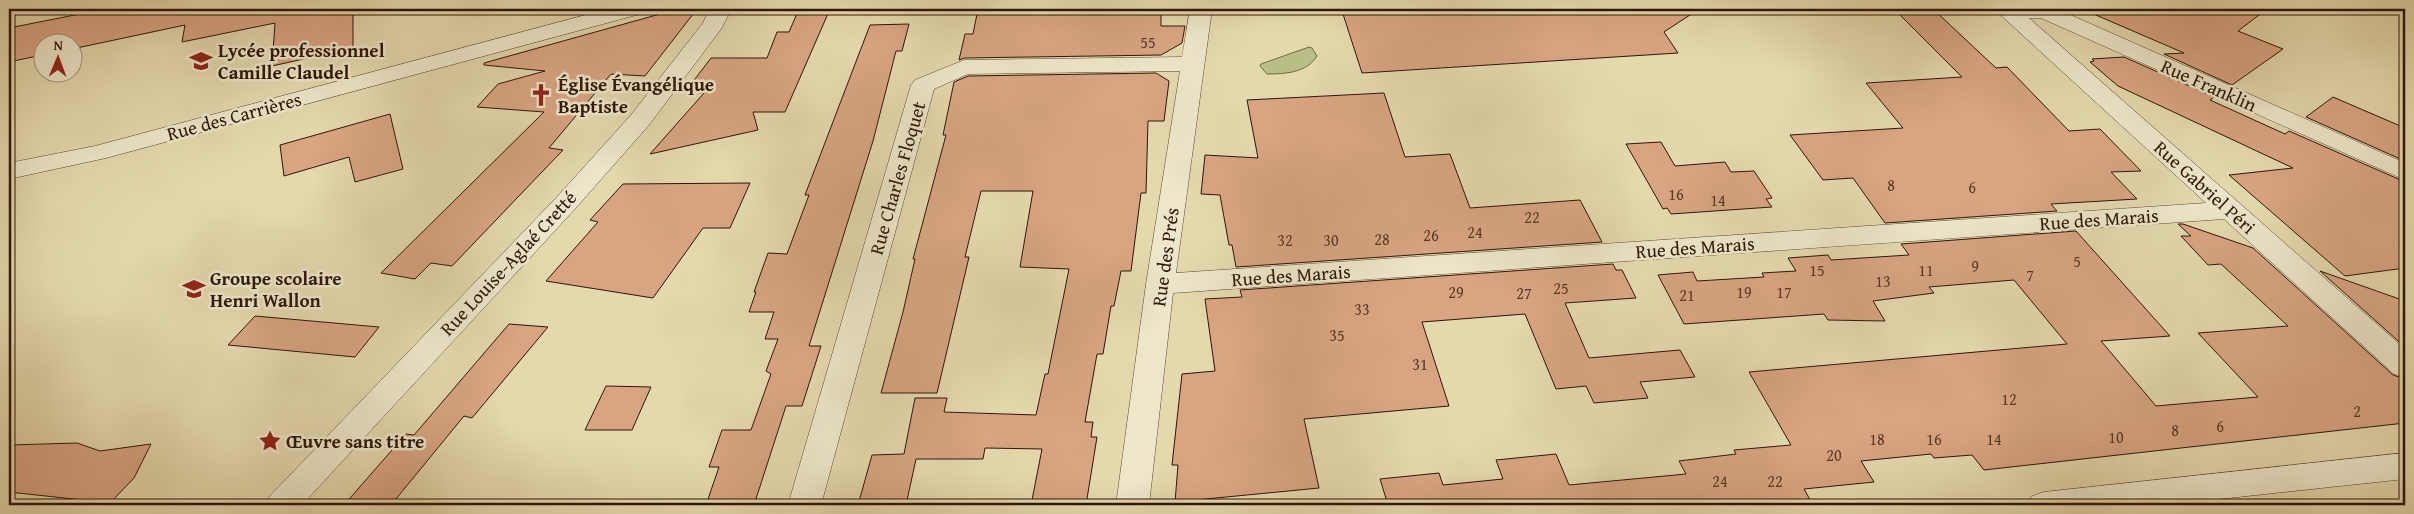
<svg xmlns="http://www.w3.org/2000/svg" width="2414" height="514" font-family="'Gentium Book Plus',serif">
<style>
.green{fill:#b8be87;stroke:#736a47}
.building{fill:#d8a482;stroke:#2e1607}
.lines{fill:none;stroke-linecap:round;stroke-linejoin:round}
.street-casing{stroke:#5c4630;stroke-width:1}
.street{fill:#ede6ca;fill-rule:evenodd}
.labels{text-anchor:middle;stroke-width:5;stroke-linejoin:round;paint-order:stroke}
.number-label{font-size:16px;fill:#583a26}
.poi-label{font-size:19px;font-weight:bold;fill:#2e1607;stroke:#ede6ca;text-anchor:start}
.street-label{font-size:19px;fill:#2e1607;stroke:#ede6ca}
</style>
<rect width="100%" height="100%" fill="#e4d8ad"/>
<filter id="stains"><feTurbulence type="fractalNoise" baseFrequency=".004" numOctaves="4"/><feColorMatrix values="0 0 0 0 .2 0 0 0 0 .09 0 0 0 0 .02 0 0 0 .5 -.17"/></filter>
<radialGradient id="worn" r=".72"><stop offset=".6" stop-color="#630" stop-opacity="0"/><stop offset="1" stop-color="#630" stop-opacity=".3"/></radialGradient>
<path class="green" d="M1309,47L1312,48L1317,56C1307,73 1284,74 1267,74L1260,66L1261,64Z"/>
<g class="building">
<path d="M105,9H353V48L272,66L275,23L182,42L185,25L72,49V42H42V55L9,62V28Z"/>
<path d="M678,9H697L645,76L611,74L549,148L563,150L452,266L431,263L415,279L381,273L544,112L477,107L498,84L545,71L484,65V63Z"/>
<path d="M799,9H830L785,112H753L758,130L650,154L704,93L685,92L711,58H767L777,32H789Z"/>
<path d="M978,9H1161V26H1185L1182,43L1161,55L964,58L959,60L965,34H973Z"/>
<path d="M1355,9H1699L1664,32L1678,53L1362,73L1343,14L1356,13Z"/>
<path d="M1894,9H1933L1996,68L2007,67L2069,131L2100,129L2141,171L2111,172L2137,199L2051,204L2057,211L1885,223L1853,178L1823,180L1790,135L1903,128L1866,83L1962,77Z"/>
<path d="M2082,9H2267L2238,31L2283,49L2232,85L2164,54L2184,53Z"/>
<path d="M909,24L902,51H896L873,141L809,346H821L802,406H786L754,505H706L719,467H709L722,430H751L771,374L766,371L778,339H765L774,312H749L756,292H754L768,253L787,254L809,195H805L870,25Z"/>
<path d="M2124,57L2214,97L2210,100L2285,134L2289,131L2405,182V268L2345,276L2229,175L2293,168L2118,86L2090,62L2094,61L2092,59Z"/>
<path d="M1156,73L1169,81L1164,121H1148L1146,193H1141L1131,271H1121L1114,306H1111L1103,354H1097L1085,422H1093L1091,437H1097L1086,505H1031L1042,449L985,448L983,459H916L906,505H858L872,455L904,454L915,398H947L944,412L1036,415L1045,374H1048L1069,269L1020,267L1033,191H981L965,257H969L937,393H881L903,312L915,259H913L946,135H943L954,82L968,76Z"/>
<path d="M1384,93L1405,157L1450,154L1470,208L1580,200L1602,242L1236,267L1232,245H1229L1220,195L1201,194L1205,155L1258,158L1247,100Z"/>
<path d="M2333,97L2405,128V161L2306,117Z"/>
<path d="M390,114L403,169L355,182L349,157L284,176L280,145Z"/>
<path d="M1661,142L1675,166L1725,162L1731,172L1754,171L1772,198L1766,199L1772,207L1671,214L1667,208L1663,209L1626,144Z"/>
<path d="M750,183L730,228H703L653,298L546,281L598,222L590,220L623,184Z"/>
<path d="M2178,224H2183L2253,248L2393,375L2405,379V423L1984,470L1972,455L1934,458L1931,454L1861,461L1874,482L1804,489L1813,505H1569V502L1535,505H1388L1380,479L1439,473L1443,485L1503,479L1496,460L1556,454L1569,485L1686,474L1679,461L1736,454L1734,450L1791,445L1749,372L2067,344L2014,280L1929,287L1934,293L1873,301L1885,321L1828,320L1824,314L1684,324L1658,275L1693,272L1697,281L1764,277L1762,273L1796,271L1788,258L1828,255L1831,260L1909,255L1901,244L2076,231L2170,336L2101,341L2156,406L2258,397L2198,333L2288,326L2221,264L2208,265L2181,236H2191Z"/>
<path d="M1613,264L1616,270H1622L1636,298L1565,303L1589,358L1680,350L1695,377L1640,382L1648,398L1594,403L1586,386L1556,389L1525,314L1422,322L1449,406L1304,419L1319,488L1175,502L1178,465H1172L1182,374L1215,371L1205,299L1242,297L1240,290Z"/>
<path d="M2320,271L2405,301V347Z"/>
<path d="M255,316L379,327L355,357L228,345Z"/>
<path d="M509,324L548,327L472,418L464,416L391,505H344L406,434L414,435Z"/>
<path d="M606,386L651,387L632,430H585Z"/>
<path d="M77,443L100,451L151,444L134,478L110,503L9,492V445Z"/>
</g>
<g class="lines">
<defs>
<g id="street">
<path d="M608,9H643L640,14L106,158L9,179V163L95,146Z"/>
<path d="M706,9H728L729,14L721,29L649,125L574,210L302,505H266L270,496L556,198L631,115L703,23L707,14Z"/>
<path d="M1190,9H1212L1176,273L2206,203L1994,9H2057L2405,163V180L2041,18H2029L2405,349V377L2394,374L2224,219L1173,293L1149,505H1116L1146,284L1180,71L968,74L934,89L821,505H788L911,85L915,80L964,60L1182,57Z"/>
<path d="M2405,453V479L2164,505H2027L2032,496L2044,492Z"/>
</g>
</defs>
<use href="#street" class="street-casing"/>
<use href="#street" class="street"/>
</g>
<defs>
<symbol id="school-bare" viewBox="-9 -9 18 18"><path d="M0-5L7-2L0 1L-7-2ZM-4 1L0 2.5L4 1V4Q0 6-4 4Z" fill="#8f2418" stroke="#ede6ca" stroke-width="2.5" paint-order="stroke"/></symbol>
<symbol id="church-bare" viewBox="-9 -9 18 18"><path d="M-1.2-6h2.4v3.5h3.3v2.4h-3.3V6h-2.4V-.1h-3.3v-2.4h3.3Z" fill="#8f2418" stroke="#ede6ca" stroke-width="2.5" paint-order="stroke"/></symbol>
<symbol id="sight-bare" viewBox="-9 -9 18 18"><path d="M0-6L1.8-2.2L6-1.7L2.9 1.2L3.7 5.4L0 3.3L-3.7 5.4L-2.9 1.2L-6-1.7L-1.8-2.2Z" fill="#8f2418" stroke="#ede6ca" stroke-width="2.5" paint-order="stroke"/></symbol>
</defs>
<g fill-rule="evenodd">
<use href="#school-bare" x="185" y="45" width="32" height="32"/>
<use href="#church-bare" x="525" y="79" width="32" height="32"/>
<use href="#school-bare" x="178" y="273" width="32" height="32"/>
<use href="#sight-bare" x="254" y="425" width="32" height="32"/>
</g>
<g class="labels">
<g class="number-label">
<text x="1148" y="48">55</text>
<text x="1891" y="191">8</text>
<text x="1972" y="193">6</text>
<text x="1676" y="200">16</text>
<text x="1718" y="206">14</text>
<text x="1532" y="223">22</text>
<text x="1475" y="238">24</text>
<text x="1431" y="241">26</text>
<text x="1382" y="245">28</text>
<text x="1285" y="246">32</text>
<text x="1331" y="246">30</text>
<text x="2077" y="267">5</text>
<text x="1975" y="272">9</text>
<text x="1817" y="276">15</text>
<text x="1926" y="276">11</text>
<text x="2030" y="281">7</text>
<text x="1883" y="287">13</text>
<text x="1561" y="294">25</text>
<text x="1456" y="298">29</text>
<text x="1744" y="298">19</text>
<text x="1784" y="298">17</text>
<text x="1524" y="299">27</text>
<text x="1687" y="301">21</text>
<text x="1362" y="315">33</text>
<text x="1337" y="341">35</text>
<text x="1420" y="370">31</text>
<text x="2009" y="405">12</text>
<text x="2357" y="417">2</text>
<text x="2220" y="432">6</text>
<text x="2175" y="436">8</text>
<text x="2116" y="443">10</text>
<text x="1877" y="445">18</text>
<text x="1934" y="445">16</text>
<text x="1994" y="445">14</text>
<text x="1834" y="461">20</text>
<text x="1720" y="487">24</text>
<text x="1775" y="487">22</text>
</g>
<g class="poi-label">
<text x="218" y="57">Lycée professionnel<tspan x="218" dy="22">Camille Claudel</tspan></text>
<text x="558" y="91">Église Évangélique<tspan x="558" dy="22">Baptiste</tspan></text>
<text x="210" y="285">Groupe scolaire<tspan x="210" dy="22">Henri Wallon</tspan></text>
<text x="286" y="448">Œuvre sans titre</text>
</g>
<g class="street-label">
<text transform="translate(2209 85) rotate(24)" y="7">Rue Franklin</text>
<text transform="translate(234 116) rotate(-15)" y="7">Rue des Carrières</text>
<text transform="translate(897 178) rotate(-74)" y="7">Rue Charles Floquet</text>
<text transform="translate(2205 187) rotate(42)" y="7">Rue Gabriel Péri</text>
<text transform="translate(2099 219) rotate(-4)" y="7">Rue des Marais</text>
<text transform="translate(1695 247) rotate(-4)" y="7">Rue des Marais</text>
<text transform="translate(1165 257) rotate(-82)" y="7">Rue des Prés</text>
<text transform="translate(508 263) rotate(-47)" y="7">Rue Louise-Aglaé Cretté</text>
<text transform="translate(1291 275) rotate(-4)" y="7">Rue des Marais</text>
</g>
</g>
<rect width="2414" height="514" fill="none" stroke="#e4d8ad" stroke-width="30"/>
<rect x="10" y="10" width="2394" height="494" fill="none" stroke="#2e1607" stroke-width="2.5"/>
<rect x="15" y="15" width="2384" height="484" fill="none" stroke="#2e1607"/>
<g transform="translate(58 58) rotate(1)"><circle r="24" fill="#ede6ca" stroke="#a1937c"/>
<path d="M0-4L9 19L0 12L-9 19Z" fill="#8f2418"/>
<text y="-8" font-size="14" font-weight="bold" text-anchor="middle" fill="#2e1607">N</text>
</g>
<rect width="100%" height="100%" filter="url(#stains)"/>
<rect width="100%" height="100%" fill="url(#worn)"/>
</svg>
